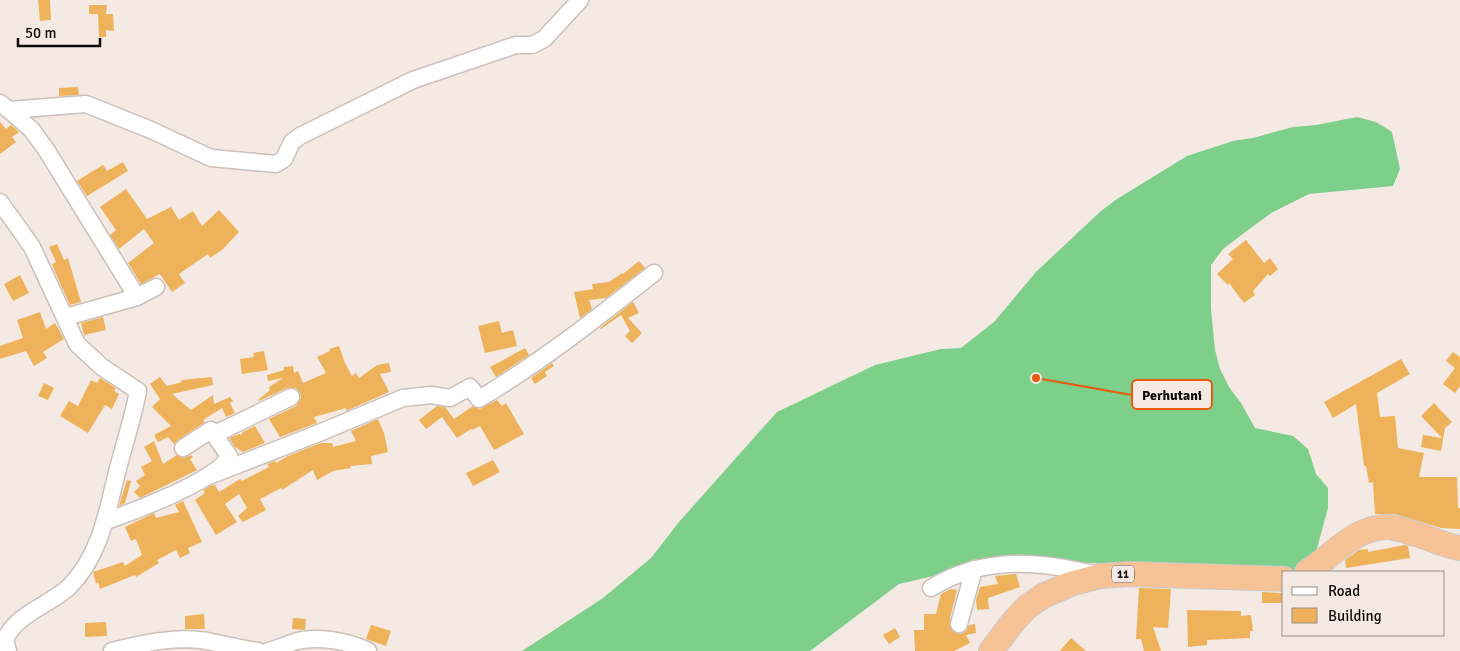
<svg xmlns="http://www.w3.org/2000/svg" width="1460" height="651" font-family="Signika,sans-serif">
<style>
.forest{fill:#7dcf8a}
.building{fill:#eeb35a}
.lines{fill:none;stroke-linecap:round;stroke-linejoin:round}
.minor-casing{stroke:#cbc0ba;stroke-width:19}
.highway-casing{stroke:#cac9c9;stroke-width:26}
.minor{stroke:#fff;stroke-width:16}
.highway{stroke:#f8c297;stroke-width:24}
.labels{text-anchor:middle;stroke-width:4;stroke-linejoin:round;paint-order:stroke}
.shield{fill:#f4e9e3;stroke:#534e4a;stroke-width:1}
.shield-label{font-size:11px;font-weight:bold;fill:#0e0b09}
.leader{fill:none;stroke:#e8590c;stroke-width:2}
.callout-dot{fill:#e8590c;stroke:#f4e9e3;stroke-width:2}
.callout{fill:#f4e9e3;stroke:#e8590c;stroke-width:2}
.callout-label{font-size:14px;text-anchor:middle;font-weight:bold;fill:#0e0b09}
</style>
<rect width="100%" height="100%" fill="#f4e9e3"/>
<path class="forest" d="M1357,117L1376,122L1392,132L1400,169L1393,186L1309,194L1273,212L1256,224L1223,249L1211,265V309L1215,350L1220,369L1229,387L1241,403L1255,428L1293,436L1308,449L1316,474L1328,488V508L1316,552L1303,568L1290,572L1007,559L899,584L810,651H522L603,598L651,558L679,522L777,412L875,365L941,349L961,348L994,322L1036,272L1101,211L1117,199L1187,156L1233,141L1253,138L1293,127L1316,125Z"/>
<g class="building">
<path d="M38,0H50L51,20L40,21Z"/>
<path d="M89,5H107L106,14H113L114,31L106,30V37H99L98,14H89Z"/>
<path d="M78,87L79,95L59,96V88Z"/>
<path d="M0,122L6,129L11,125L19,132L12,137L16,142L0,154Z"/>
<path d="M123,162L128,171L87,196L77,181L103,165L107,171Z"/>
<path d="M126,189L147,219L171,207L179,220L193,211L202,226L219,210L239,232L223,249L210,258L208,254L179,274L185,283L172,292L160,274L141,284L128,263L154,243L144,229L119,249L110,235L116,230L100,207Z"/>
<path d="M1246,240L1264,263L1270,258L1278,269L1270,276L1268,274L1253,291L1255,295L1244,303L1229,283L1228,285L1217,274L1233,259L1228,254Z"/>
<path d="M57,244L64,260L68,258L81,302L70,305L55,272L52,264L56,262L49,247Z"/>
<path d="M639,261L645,268L606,298L589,300L592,309L580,318L574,292L593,289L592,284L609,282L622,273L623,274Z"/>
<path d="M20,275L29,293L13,301L4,284Z"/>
<path d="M633,302L639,313L628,318L642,333L632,343L625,336L630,331L621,315L601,329L600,328Z"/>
<path d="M40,312L46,329L55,323L64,339L43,352L47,358L34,366L26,351L0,359V346L23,338L17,320Z"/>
<path d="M103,317L106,330L84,335L81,323Z"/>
<path d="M499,321L502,333L513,330L517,346L485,353L478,326Z"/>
<path d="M339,346L345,363L352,376L356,373L359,378L377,365L389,363L391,372L380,374L389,392L346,411V408L314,417L317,423L280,437L269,419L296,406L301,398L300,393L296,388H287L259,401L258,400L270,390L269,387L283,378L268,381L267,375L284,370V367L293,366L294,373L298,371L303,383L326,373L317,357L330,351L329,349Z"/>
<path d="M525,348L529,355L496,377L490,367Z"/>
<path d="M264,351L268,370L242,374L240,359L254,357L253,353Z"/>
<path d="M1453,352L1460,357V386L1455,393L1443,384L1455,368L1446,361Z"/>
<path d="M1401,359L1410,374L1377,393L1380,417L1395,416L1398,448L1424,453L1419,477H1457L1458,508H1460V529L1441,528L1395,514H1375L1373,482L1369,483L1366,466H1364L1356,404L1333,418L1324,402Z"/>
<path d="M552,363L554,366L545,372L547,376L535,384L531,378Z"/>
<path d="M160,377L167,386L182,382L181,380L212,377L213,385L172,394L191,410L213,395L214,404L230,397L233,401L230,403L235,413L226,417L222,408L203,420L205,422L178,440L174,444L168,437L158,442L154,435L171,426L152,407L160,399L150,384Z"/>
<path d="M100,378L116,388L114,391L119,394L112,409L105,405L88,433L60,416L69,401L78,406L91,380L97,383Z"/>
<path d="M44,383L54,388L48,400L38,396Z"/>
<path d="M497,400L502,406L506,403L524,434L494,450L480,426L472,430L471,429L457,438L442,417L426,429L419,420L437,406L445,407L454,419L473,406L480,409Z"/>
<path d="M1434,403L1452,422L1445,428L1441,451L1421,447L1423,435L1442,438L1421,416Z"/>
<path d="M378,419L384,433L388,452L371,456L372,464L350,466L351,468L333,471L317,480L313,470L282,490L281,488L260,499L266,510L243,522L238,516L247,508L239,494L225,504L237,522L216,535L195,500L205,493L203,490L210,486L215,485L219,492L240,479L242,481L269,467L267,464L275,461L276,463L288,456L321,443H332L333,447L356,441L351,431Z"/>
<path d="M255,426L265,443L243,452L235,447L229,438L239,434L241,435L243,432Z"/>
<path d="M154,441L163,464L177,455L184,458L191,455L193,457L190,459L197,470L140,498L134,492L140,486L136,481L145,475L141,467L152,461L144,447Z"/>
<path d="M493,460L500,472L473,486L466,473Z"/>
<path d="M127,480L131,481L125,503L119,506Z"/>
<path d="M183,501L202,542L188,548L190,553L180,558L176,550L157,560L159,563L136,577L135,575L100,589L98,582L96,584L93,572L123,562L125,566L142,555L136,539L131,541L125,527L154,513L156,518L179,512L175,505Z"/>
<path d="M1405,545L1408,546L1410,558L1346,568L1345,560L1359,550L1368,549V552Z"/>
<path d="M1016,574L1020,587L988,598L989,609L977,610L976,600L980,587L998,584L995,576Z"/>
<path d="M1139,588L1171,589L1168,628L1153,627L1161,651H1144L1141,639H1136Z"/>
<path d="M951,589L957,590L950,618V627L956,633L961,634L966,631L969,625L975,624L976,633L966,635L970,643L954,651H915L914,630H924V614H936L941,594Z"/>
<path d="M1262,592L1282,593V603H1262Z"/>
<path d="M1187,610L1241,611V616L1251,615L1253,631H1250V638L1207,640V645L1188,647Z"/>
<path d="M204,614L205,629H185V616Z"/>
<path d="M293,618L306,619L305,630L292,629Z"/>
<path d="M106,622L107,636L85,637V623Z"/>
<path d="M371,625L391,631L386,646L366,639Z"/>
<path d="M895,628L900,637L889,644L883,635Z"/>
<path d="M1071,638L1086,651H1060Z"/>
</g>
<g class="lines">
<defs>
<g id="minor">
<path d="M0,103L9,110L86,104L151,130L211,158L276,164L284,159L292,142L300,136L413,80L516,45H532L544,39L580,0"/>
<path d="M9,110L32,130L47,151L137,297"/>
<path d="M0,202L32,247L77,344L102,367L138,391C133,418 124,445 117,472C107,513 100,556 69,587C48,606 18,613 5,639L8,651"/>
<path d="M66,317L137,297L156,287"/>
<path d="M215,434L291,397"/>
<path d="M204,478L319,433L403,398L431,395L450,398L470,387L479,399C541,362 597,318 654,273"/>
<path d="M106,521C130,513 221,479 229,456L211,430L183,448"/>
<path d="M931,588C984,555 1040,561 1098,575"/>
<path d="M959,624L974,569"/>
<path d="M112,651C143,643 179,635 212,642C227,645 242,649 258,651"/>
<path d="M268,651C278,649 285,645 294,642C315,635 349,641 368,651"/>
</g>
<g id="highway">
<path d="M1307,572C1333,556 1356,525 1390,527C1398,528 1408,532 1416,534C1430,538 1445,546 1460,548"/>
<path d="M991,651L1013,622L1027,607L1043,596L1070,584L1100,576L1128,574L1284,579"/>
</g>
</defs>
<use href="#minor" class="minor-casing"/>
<use href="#highway" class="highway-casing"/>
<use href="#minor" class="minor"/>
<use href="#highway" class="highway"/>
</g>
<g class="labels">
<rect class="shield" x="1112" y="565.5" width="22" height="17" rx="4"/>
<g class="shield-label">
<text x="1123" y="578">11</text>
</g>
</g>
<path class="leader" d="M1036 378L1132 395"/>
<circle class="callout-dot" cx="1036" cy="378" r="5"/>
<rect class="callout" x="1132" y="380" width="80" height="29" rx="5"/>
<g class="callout-label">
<text x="1172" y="400">Perhutani</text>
</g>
<rect x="1282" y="571" width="162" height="65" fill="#f4e9e3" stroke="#98908c"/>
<rect x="1292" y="587" width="25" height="8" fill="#ffffff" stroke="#98908c"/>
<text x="1328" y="596" font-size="15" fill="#0e0b09">Road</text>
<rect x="1292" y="608" width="25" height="15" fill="#eeb35a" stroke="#98908c"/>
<text x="1328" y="621" font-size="15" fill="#0e0b09">Building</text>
<path d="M18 38v8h82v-8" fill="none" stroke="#0e0b09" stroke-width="2.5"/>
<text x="25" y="38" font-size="15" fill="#0e0b09" stroke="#f4e9e3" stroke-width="4" paint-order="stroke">50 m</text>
</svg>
